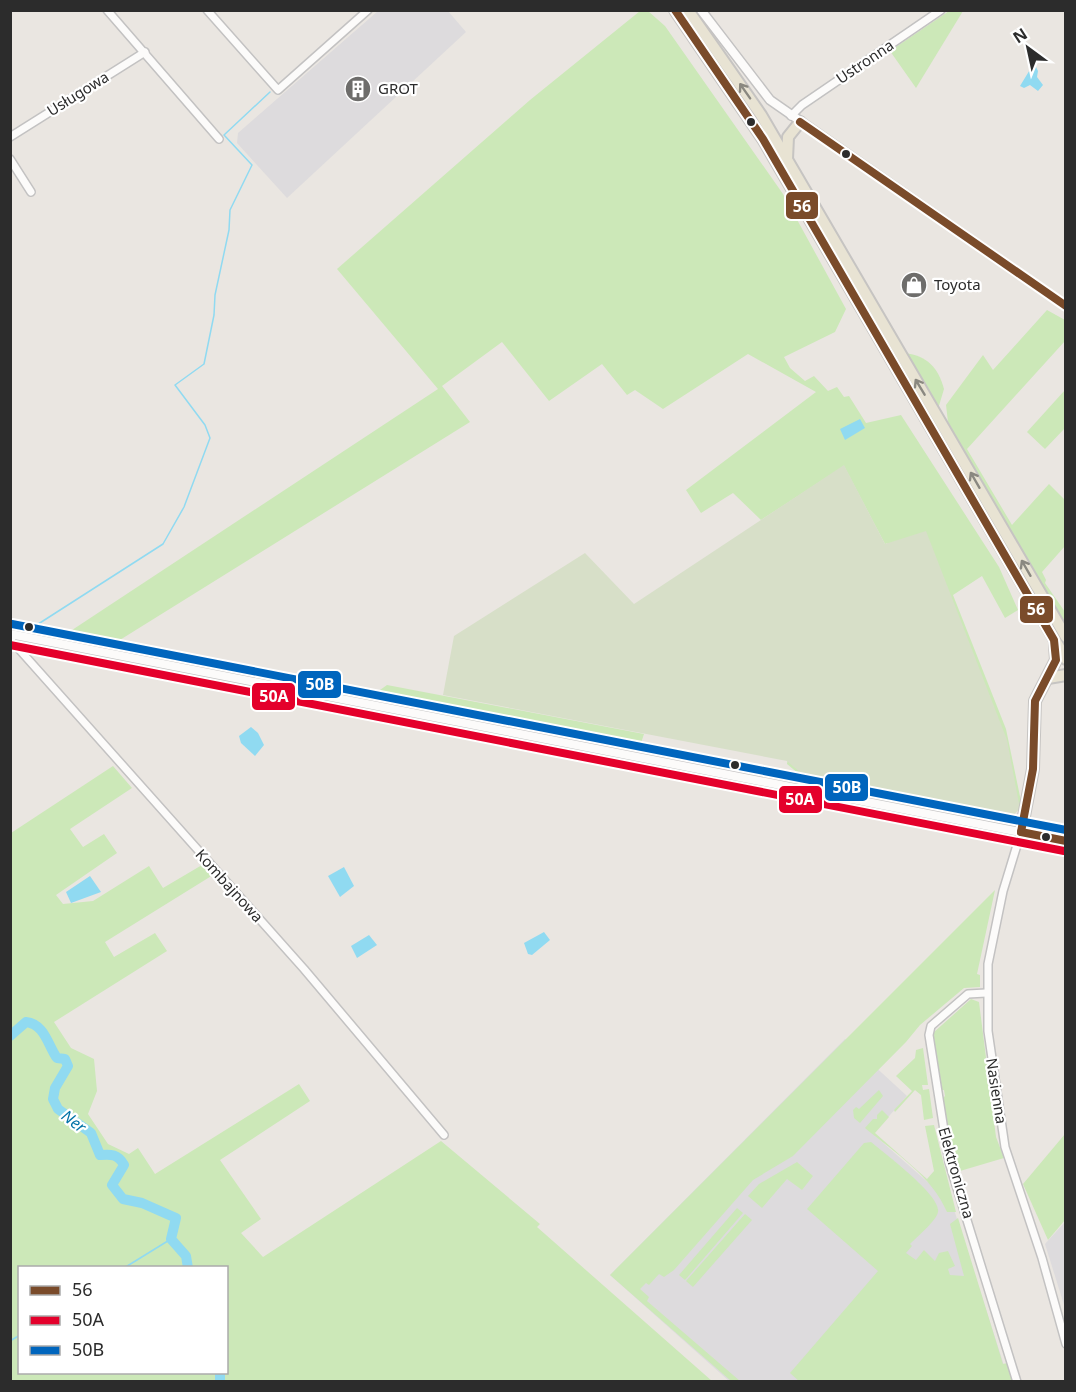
<svg xmlns="http://www.w3.org/2000/svg" width="1076" height="1392" font-family="'Noto Sans',sans-serif">
<style>
.industrial{fill:#dddbdd}
.green{fill:#cce8b8;fill-rule:evenodd}
.cemetery{fill:#d7dfc8}
.water{fill:#90daf1}
.lines{fill:none;stroke-linecap:round;stroke-linejoin:round}
.stream{stroke:#90daf1;stroke-width:1.5}
.river{stroke:#90daf1;stroke-width:10}
.minor-casing{stroke:#c3c2c2;stroke-width:10}
.tertiary-casing{stroke:#c3c2c2;stroke-width:11}
.primary-casing{stroke:#c6c4c2;stroke-width:14}
.minor{stroke:#fcfbfa;stroke-width:7}
.tertiary{stroke:#fcfbfa;stroke-width:8}
.primary{stroke:#e8e3d3;stroke-width:10}
.bus-1-casing{stroke:#fff;stroke-width:12}
.bus-2-casing{stroke:#fff;stroke-width:12}
.bus-3-casing{stroke:#fff;stroke-width:12}
.bus-1{stroke:#7a4b2a;stroke-width:8}
.bus-2{stroke:#e4002b;stroke-width:8}
.bus-3{stroke:#0065bd;stroke-width:8}
.oneway{stroke:#8a8880}
.bus-dot{fill:#2c2c2c;stroke:#fff;stroke-width:2}
.labels{text-anchor:middle;stroke-width:4.5;stroke-linejoin:round;paint-order:stroke}
.street-label{font-size:15px;fill:#2c2c2c;stroke:#fff}
.poi-label{font-size:15px;fill:#2c2c2c;stroke:#fff;text-anchor:start}
.water-label{font-size:16px;font-style:italic;fill:#0373a8;stroke:#fff}
.line-badge{stroke:#fff;stroke-width:2}
.badge-label{font-size:16px;text-anchor:middle;font-weight:bold;fill:#fff}
</style>
<rect width="100%" height="100%" fill="#eae6e1"/>
<g class="industrial">
<path d="M378,11H448L466,32L287,198L237,143L238,133Z"/>
<path d="M845,1039L907,1096L873,1134L939,1192L949,1194L1009,1381H729L610,1275Z"/>
<path d="M1065,1222V1308L1045,1244Z"/>
</g>
<g class="green">
<path d="M640,11H648L665,26L783,194L846,309L835,332L784,357L790,368L805,381L814,376L828,391L837,387L844,397L849,396L866,423L901,415L999,567L1018,610L1005,618L982,576L953,595L1006,729L1022,806L1006,820L799,774L787,764L808,621L888,543L885,544L844,466L761,520L733,493L701,513L686,490L816,392L748,354L663,409L635,390L627,395L602,364L549,401L502,342L442,386L470,422L115,643L66,634L438,389L337,269L530,100Z"/>
<path d="M949,11H963L916,88L890,51Z"/>
<path d="M1047,310L1065,320V341L967,449L1012,525L1049,484L1065,500V546L1042,572L1046,580L1045,583L1065,612V627L948,422L946,405L983,355L993,370Z"/>
<path d="M905,353C927,356 938,367 944,389L938,409Z"/>
<path d="M1065,390V428L1045,449L1027,432Z"/>
<path d="M387,685L644,734L639,749L373,695Z"/>
<path d="M113,766L132,788L70,829L83,847L104,834L117,853L56,895L63,904L93,901L149,866L163,888L202,865L213,875L105,942L114,957L155,933L167,951L54,1022L71,1048L94,1059L97,1091L88,1114L108,1144L129,1154L138,1148L155,1174L299,1084L310,1101L220,1160L261,1219L241,1233L263,1257L441,1141L540,1224L537,1227L712,1381L11,1382V833ZM20,1268H226V1372H20Z"/>
<path d="M995,890L977,974L980,975V987L964,988L920,1025L906,1042L793,1156L753,1180L674,1270L664,1277L659,1274L649,1285L646,1283L640,1289L649,1297L647,1301L740,1381H731L610,1275Z"/>
<path d="M971,999L979,1002L996,1137L1004,1158L960,1171L959,1169L956,1170L948,1137L952,1136L950,1130H947L943,1098L945,1096L944,1090H942L933,1033Z"/>
<path d="M923,1048L928,1085H922L923,1090L929,1089L933,1118L924,1120L921,1095L915,1090L895,1112L894,1110L912,1091L896,1076L915,1058L916,1050Z"/>
<path d="M879,1090L883,1096L860,1123L854,1118L853,1110L856,1107L859,1109Z"/>
<path d="M882,1110L889,1117L875,1133L927,1179L934,1171L925,1126L934,1125L956,1212H947C932,1176 895,1153 865,1128L873,1119H877V1115Z"/>
<path d="M1065,1134V1220L1048,1240L1023,1184Z"/>
<path d="M871,1142C884,1153 942,1196 938,1212C937,1220 916,1238 910,1244L912,1246L906,1253L916,1260L924,1250L935,1261L939,1253L948,1251L955,1266L948,1269L950,1275L964,1276L950,1224L958,1218L1003,1364L1007,1363L1013,1381L800,1382L790,1373L878,1271L807,1209L864,1143Z"/>
<path d="M797,1162L813,1176L802,1190L787,1179L762,1208L748,1196L759,1184Z"/>
<path d="M737,1208L743,1213L685,1280L679,1275Z"/>
<path d="M745,1214L752,1220L693,1287L686,1281Z"/>
</g>
<path class="cemetery" d="M844,465L885,544L926,531L1007,740L1020,809L1010,818L801,773L787,761L443,695L454,636L585,553L634,604Z"/>
<g class="water">
<path d="M1034,63L1038,71L1037,77L1043,85L1038,91L1030,85L1024,88L1020,86Z"/>
<path d="M860,419L865,428L845,440L840,429Z"/>
<path d="M251,727L258,733L264,745L255,756L241,743L239,736Z"/>
<path d="M344,867L354,886L340,897L328,876Z"/>
<path d="M90,876L101,892L71,903L66,892Z"/>
<path d="M544,932L550,940L532,955L528,954L524,943Z"/>
<path d="M369,935L377,945L357,958L351,946Z"/>
</g>
<g class="lines">
<g class="stream">
<path d="M32,628L163,544L184,507L210,438L205,425L175,385L204,364L214,315L215,295L229,230L230,210L252,165L224,135L270,92"/>
<path d="M124,1268L171,1239"/>
<path d="M10,1341L20,1335"/>
</g>
<g class="river">
<path d="M10,1036L26,1022C45,1024 48,1046 57,1058L65,1059L68,1066L55,1088L53,1099L58,1109L91,1133L100,1155C111,1154 118,1154 124,1165L112,1185L123,1199L142,1203L176,1218L171,1239L186,1256L188,1268"/>
<path d="M220,1372V1382"/>
</g>
<defs>
<g id="minor">
<path d="M107,10L219,139"/>
<path d="M207,10L278,90L368,10"/>
<path d="M791,116L802,105L941,10"/>
<path d="M10,137L145,52"/>
<path d="M10,159L31,192"/>
<path d="M10,639L304,969L444,1135"/>
<path d="M1021,832L1003,891L988,964V1031L1005,1147L1042,1258L1066,1344"/>
<path d="M986,993L968,994L931,1026L929,1035L949,1162L1017,1382"/>
</g>
<g id="tertiary">
<path d="M701,10L770,100L1066,306"/>
<path d="M10,634L1066,841"/>
</g>
<g id="primary">
<path d="M675,10L763,139L1066,659"/>
<path d="M688,10L761,115L1066,637"/>
<path d="M787,159L788,137L800,122"/>
<path d="M1048,678L1066,675"/>
<path d="M1021,832L1033,769L1035,701L1056,660L1055,645"/>
</g>
</defs>
<use href="#minor" class="minor-casing"/>
<use href="#tertiary" class="tertiary-casing"/>
<use href="#primary" class="primary-casing"/>
<use href="#minor" class="minor"/>
<use href="#tertiary" class="tertiary"/>
<use href="#primary" class="primary"/>
<defs>
<g id="bus-1">
<path d="M675,10L763,139L1054,640L1056,660L1035,701L1033,769L1021,832"/>
<path d="M800,122L1066,306"/>
<path d="M1021,832L1066,841"/>
</g>
<path id="bus-2" d="M10,645L1064,851"/>
<path id="bus-3" d="M12,624L1066,830"/>
</defs>
<use href="#bus-1" class="bus-1-casing"/>
<use href="#bus-2" class="bus-2-casing"/>
<use href="#bus-3" class="bus-3-casing"/>
<use href="#bus-1" class="bus-1"/>
<use href="#bus-2" class="bus-2"/>
<use href="#bus-3" class="bus-3"/>
</g>
<defs><path id="oneway-shaft" d="M-6 0H5M1.5-3L5.5 0L1.5 3" fill="none" stroke-width="1.6" stroke-linecap="round" stroke-linejoin="round" transform="scale(1.5)"/></defs>
<g class="oneway">
<use href="#oneway-shaft" transform="translate(745 91) rotate(-125)"/>
<use href="#oneway-shaft" transform="translate(920 387) rotate(-121)"/>
<use href="#oneway-shaft" transform="translate(975 480) rotate(-120)"/>
<use href="#oneway-shaft" transform="translate(1026 568) rotate(-120)"/>
</g>
<defs>
<symbol id="building-disc" viewBox="-11 -11 22 22"><circle r="9.5" fill="#6e6d6b" stroke="#fff"/><path d="M-4-6H4V6H1V3H-1V6H-4ZM-2.5-4.3h1.7v1.8h-1.7ZM.8-4.3h1.7v1.8H.8ZM-2.5-1h1.7V.8h-1.7ZM.8-1h1.7V.8H.8Z" fill="#fff"/></symbol>
<symbol id="shop-disc" viewBox="-11 -11 22 22"><circle r="9.5" fill="#6e6d6b" stroke="#fff"/><path d="M-5-2.5h2.3a2.7 3.5 0 0 1 5.4 0H5L5.5 6h-11ZM-1.5-2.5h3a1.5 2.3 0 0 0-3 0Z" fill="#fff"/></symbol>
</defs>
<g fill-rule="evenodd">
<use href="#building-disc" x="343" y="74" width="30" height="30"/>
<use href="#shop-disc" x="899" y="270" width="30" height="30"/>
</g>
<g class="bus-dot">
<circle cx="751" cy="122" r="5"/>
<circle cx="846" cy="154" r="5"/>
<circle cx="29" cy="627" r="5"/>
<circle cx="735" cy="765" r="5"/>
<circle cx="1046" cy="837" r="5"/>
</g>
<g class="labels">
<g class="street-label">
<text transform="translate(865 62) rotate(-34)" y="5">Ustronna</text>
<text transform="translate(78 94) rotate(-32)" y="5">Usługowa</text>
<text transform="translate(229 886) rotate(48)" y="5">Kombajnowa</text>
<text transform="translate(996 1091) rotate(81)" y="5">Nasienna</text>
<text transform="translate(956 1173) rotate(74)" y="5">Elektroniczna</text>
</g>
<g class="poi-label">
<text x="378" y="94">GROT</text>
<text x="934" y="290">Toyota</text>
</g>
<g class="water-label">
<text transform="translate(74 1121) rotate(37)" y="6">Ner</text>
</g>
</g>
<g class="line-badge">
<rect x="785" y="191" width="34" height="29" rx="6" fill="#7a4b2a"/>
<rect x="1019" y="595" width="35" height="29" rx="6" fill="#7a4b2a"/>
<rect x="297" y="670" width="45" height="29" rx="6" fill="#0065bd"/>
<rect x="251" y="682" width="45" height="29" rx="6" fill="#e4002b"/>
<rect x="824" y="773" width="45" height="29" rx="6" fill="#0065bd"/>
<rect x="778" y="785" width="45" height="29" rx="6" fill="#e4002b"/>
</g>
<g class="badge-label">
<text x="802" y="212">56</text>
<text x="1036" y="615">56</text>
<text x="320" y="690">50B</text>
<text x="274" y="702">50A</text>
<text x="847" y="793">50B</text>
<text x="800" y="805">50A</text>
</g>
<rect width="1076" height="1392" fill="none" stroke="#2c2c2c" stroke-width="24"/>
<rect x="18" y="1266" width="210" height="108" fill="#ffffff" stroke="#ababab" stroke-width="1.5"/>
<rect x="30" y="1286" width="30" height="9" fill="#7a4b2a" stroke="#ababab" stroke-width="1.5"/>
<text x="72" y="1296" font-size="18" fill="#2c2c2c">56</text>
<rect x="30" y="1316" width="30" height="9" fill="#e4002b" stroke="#ababab" stroke-width="1.5"/>
<text x="72" y="1326" font-size="18" fill="#2c2c2c">50A</text>
<rect x="30" y="1346" width="30" height="9" fill="#0065bd" stroke="#ababab" stroke-width="1.5"/>
<text x="72" y="1356" font-size="18" fill="#2c2c2c">50B</text>
<g transform="translate(1028 48) rotate(327)" stroke="#ffffff" stroke-width="4.5" paint-order="stroke">
<path d="M0-4.5L10 22L0 15L-10 22Z" fill="#2c2c2c"/>
<text y="-9" font-size="16" font-weight="bold" text-anchor="middle" fill="#2c2c2c">N</text>
</g>
</svg>
